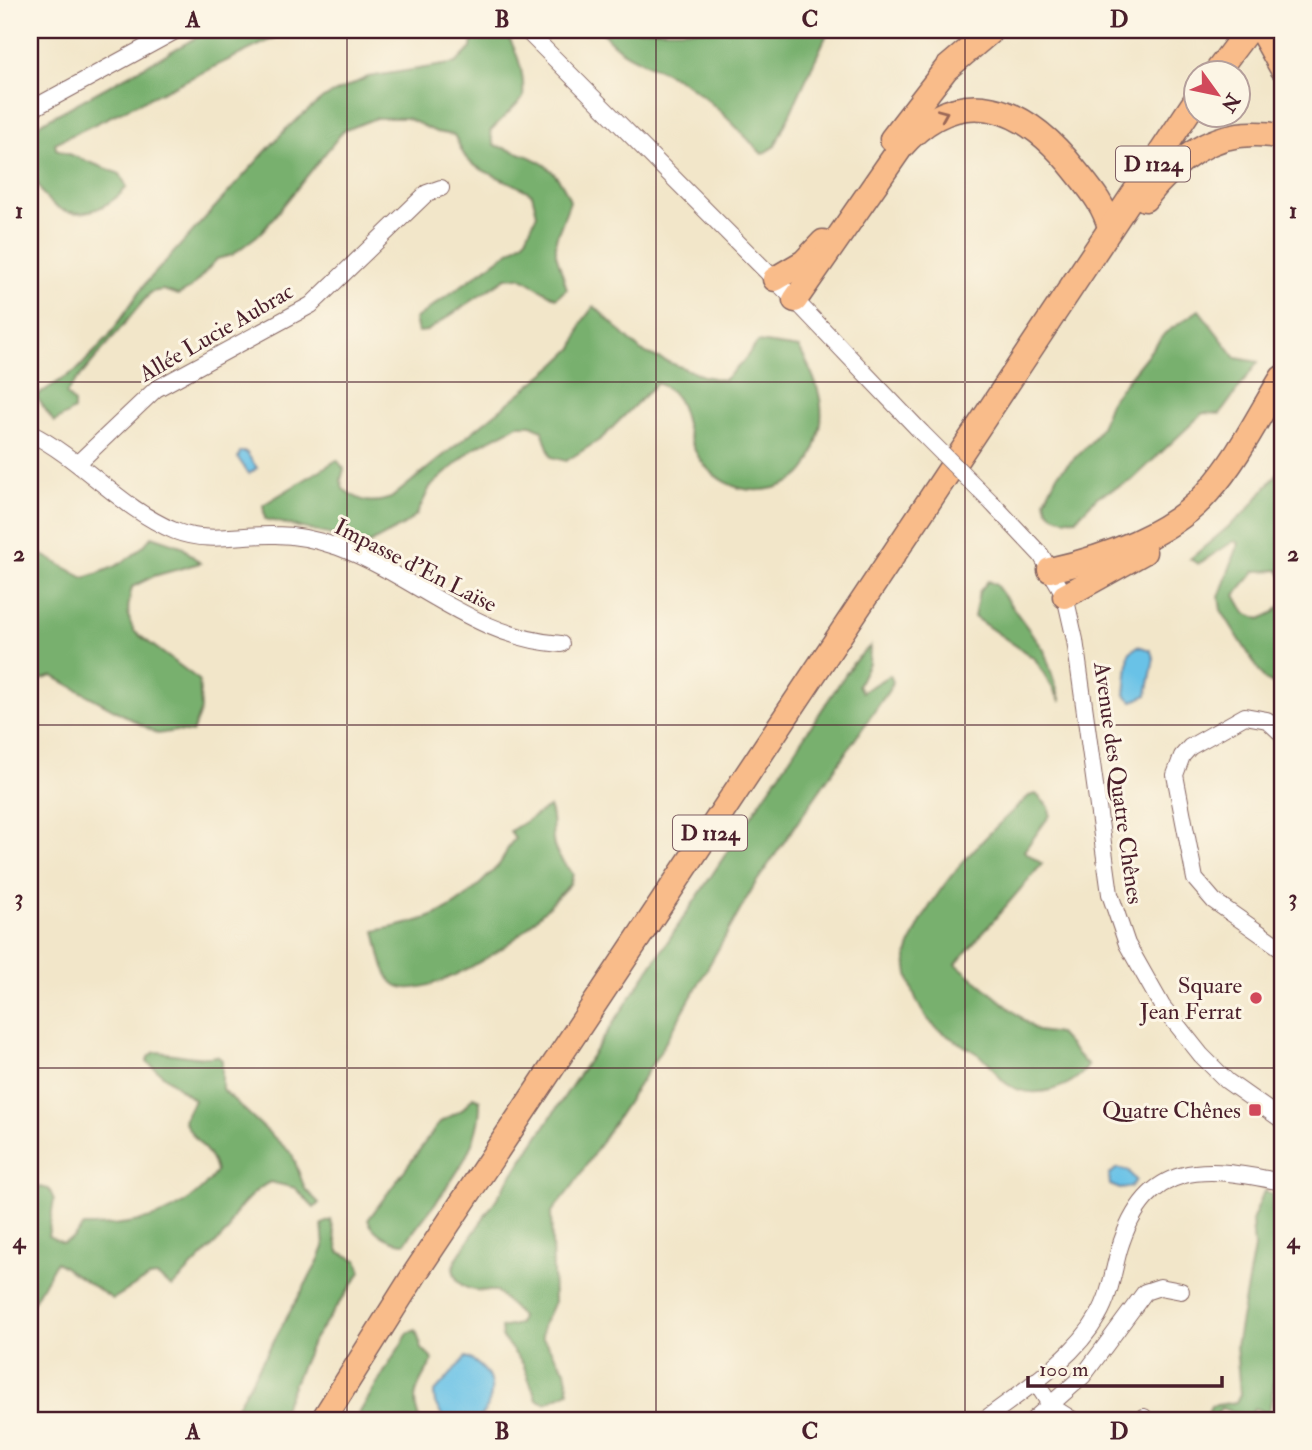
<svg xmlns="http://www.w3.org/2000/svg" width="1312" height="1450" font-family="'IM FELL Double Pica',serif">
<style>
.forest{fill:#78b06e;stroke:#61684c;stroke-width:2}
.water{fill:#69c2e7;stroke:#5a7089;stroke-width:2}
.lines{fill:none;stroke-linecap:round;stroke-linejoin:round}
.minor-casing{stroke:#856562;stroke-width:18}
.highway-casing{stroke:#856562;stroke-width:27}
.minor{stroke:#fff;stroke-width:16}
.highway{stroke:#f9bc8a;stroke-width:24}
.minor-bridge-casing{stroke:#856562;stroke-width:18;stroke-linecap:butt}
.minor-bridge{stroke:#fff;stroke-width:16}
.oneway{stroke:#996656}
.grid{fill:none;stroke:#4a1f2b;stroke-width:2;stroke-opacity:0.55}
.poi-dot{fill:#d1495b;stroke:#fcf5e5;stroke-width:2.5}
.labels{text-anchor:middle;stroke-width:6;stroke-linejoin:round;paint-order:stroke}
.shield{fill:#fcf5e5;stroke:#7f5f63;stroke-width:2}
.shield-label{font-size:21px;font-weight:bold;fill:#4a1f2b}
.street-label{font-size:23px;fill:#4a1f2b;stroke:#fcf5e5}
.poi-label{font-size:23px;fill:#4a1f2b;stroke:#fcf5e5;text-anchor:end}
.neatline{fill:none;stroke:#4a1f2b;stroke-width:2.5}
.grid-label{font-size:23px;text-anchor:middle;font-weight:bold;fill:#4a1f2b}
</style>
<rect width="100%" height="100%" fill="#fcf5e5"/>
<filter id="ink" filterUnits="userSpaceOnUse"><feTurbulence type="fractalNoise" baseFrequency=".0143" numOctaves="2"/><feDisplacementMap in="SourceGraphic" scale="14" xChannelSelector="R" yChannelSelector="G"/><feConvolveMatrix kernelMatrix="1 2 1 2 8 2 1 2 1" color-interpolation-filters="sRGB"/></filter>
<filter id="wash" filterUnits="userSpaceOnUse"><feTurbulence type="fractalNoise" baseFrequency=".00686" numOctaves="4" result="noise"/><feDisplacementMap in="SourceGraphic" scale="28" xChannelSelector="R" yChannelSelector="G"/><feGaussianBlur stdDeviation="1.57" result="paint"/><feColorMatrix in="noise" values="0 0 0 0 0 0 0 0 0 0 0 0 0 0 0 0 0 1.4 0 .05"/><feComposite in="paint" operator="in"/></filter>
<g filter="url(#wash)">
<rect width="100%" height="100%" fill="#f2e6c9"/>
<g class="forest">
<path d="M210,30H291L55,143L56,149L120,174L127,187C97,221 50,225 35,177L30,176V129Z"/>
<path d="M467,30H504C517,50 525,74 523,98L490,131L494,145C532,157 555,161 570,201L556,239V254L567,289L556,298L520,277L506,278L427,331L418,332L415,319L525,240L537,214L532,194C513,181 482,174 468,160C461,153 459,143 454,135L436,132L407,118H376L343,131L262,232L232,255L217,259L191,288L178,295L163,290L151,292L66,393L74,403V410L54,422L36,396L78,369L108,337L145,284L287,128L323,98L368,77L456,63L471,48L473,33Z"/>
<path d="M601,30H829L775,146L762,154C737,128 713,101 682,81C654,64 619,58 601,30Z"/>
<path d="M594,306L641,351L703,376L724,380L741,364L758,342L799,348C813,373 826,400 820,429C813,459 807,480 774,488C739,497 706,478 692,444C682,419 686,394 657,383L601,439L566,461L551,457L542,430L531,425H518L474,448L430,487L417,514L404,525L369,544L265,519L263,505L337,460L344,469L341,480L343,489C361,502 371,505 391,498L555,365L574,347L582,322Z"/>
<path d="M1199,310L1236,358L1258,362L1220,414L1203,413L1131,481L1098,496L1076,519C1062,520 1047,517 1045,500L1057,475L1091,442L1101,427L1111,400L1165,333Z"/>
<path d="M1282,468V576L1279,570L1255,571L1235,595L1245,613L1260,619L1275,612L1282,604V678L1273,684L1265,680L1221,610L1219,597L1239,543L1234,541L1198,564L1190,559L1246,512Z"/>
<path d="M152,536L181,546L200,563L154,576L132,587C128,604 125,616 135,632L199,680L201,709L192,733L176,731L158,734L53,676L30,683V548L84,578C113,569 133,560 152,536Z"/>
<path d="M988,581L996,585L1044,650L1061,702L1035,659L974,617L979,592Z"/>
<path d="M870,646L869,663L858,685L862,692L890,675L893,682L889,690L755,884L660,1052L574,1184L551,1213L554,1302L543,1325L542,1337L565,1370L569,1392L546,1403L537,1400L523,1364L502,1337L501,1328L519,1324L521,1316L496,1291C476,1291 457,1292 453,1268L457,1258L853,663Z"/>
<path d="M1036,794L1049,807L1050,815L1024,851L1042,864L956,964L1037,1031L1059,1034L1088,1066C1072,1089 1032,1101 1007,1084C999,1079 994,1067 986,1060C970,1047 948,1039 933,1025C918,1011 902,971 908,951C929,890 983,838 1029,796Z"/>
<path d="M549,807C555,820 551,826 553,840C554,854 565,864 573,874L570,884C551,903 533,924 512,941C492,957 420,1000 396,985C382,976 379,946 375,931C438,918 453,913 498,866C506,857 506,846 515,839L510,831Z"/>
<path d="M155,1052C179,1053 192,1060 217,1056L222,1060V1089L292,1154L305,1189L319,1203L314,1208L295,1188L270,1182C255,1189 230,1214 229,1230L172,1287L157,1276L149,1277L113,1299L56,1262L33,1303L30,1299V1195L40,1187L49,1189L54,1200L48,1236L63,1243L73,1238L83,1226C136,1226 184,1217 216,1172C212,1149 191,1140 184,1120L194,1100L147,1062L148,1057Z"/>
<path d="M473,1097L480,1100C482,1155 435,1201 405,1243C391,1243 373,1233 368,1220L440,1122L462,1110Z"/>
<path d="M1264,1191L1272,1194V1212L1282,1221L1277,1365L1269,1414L1254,1408L1250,1417L1221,1408L1215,1420H1206L1211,1406L1236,1402L1240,1394L1236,1346L1254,1248L1252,1221Z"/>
<path d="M331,1220L339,1252L357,1260L361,1272L312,1342L278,1420H229L317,1264L324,1247L322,1224Z"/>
<path d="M416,1330L422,1349L433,1360C420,1383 408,1395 420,1420H355L408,1333Z"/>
</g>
<g class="water">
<path d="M240,452H246L257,468L249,474L238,458Z"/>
<path d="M1138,646L1150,650L1154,658L1147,695L1133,701L1125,695L1129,653Z"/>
<path d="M1117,1168L1128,1171L1136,1180L1131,1187L1120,1189L1110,1185L1109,1175Z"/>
<path d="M466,1357C496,1372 498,1394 479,1420H444L435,1403L434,1393Z"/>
</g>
</g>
<g filter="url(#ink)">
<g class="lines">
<defs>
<g id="minor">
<path d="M526,30L795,300L922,433"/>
<path d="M30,110L177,30"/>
<path d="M30,433C82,459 121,509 175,531C208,544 241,534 275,535C296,535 318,540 338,547C416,576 474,638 561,644"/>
<path d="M78,463L156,389L311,305L427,193L441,188"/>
<path d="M992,503L1041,555L1065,596L1075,640L1110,894L1127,944L1162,1006L1201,1055L1227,1081L1282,1120"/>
<path d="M1282,734L1267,720L1245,716L1190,747L1182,756L1175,775L1195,879L1214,901L1282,949"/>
<path d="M1035,1381L1051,1406L1073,1420"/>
<path d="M984,1420C1022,1391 1074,1359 1098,1316C1110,1296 1113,1272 1119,1250C1147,1158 1205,1166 1282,1182"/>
<path d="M1033,1420L1083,1376L1145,1292L1160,1287L1181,1291"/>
<path d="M1140,1420L1144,1417"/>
<path d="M1282,1420V1418"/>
</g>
<g id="highway">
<path d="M1261,30L1282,68"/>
<path d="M1215,74L1248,30"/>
<path d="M892,139L946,69L992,30"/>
<path d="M1145,199C1172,164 1209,133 1255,134C1265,134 1273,134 1282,138"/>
<path d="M775,279L804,262L823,242"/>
<path d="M795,300L901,147C961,79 1026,107 1075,170C1090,189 1104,204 1110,228"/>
<path d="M1050,570C1104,558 1171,535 1208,492C1238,459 1259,415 1282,378"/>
<path d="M1065,596L1144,552"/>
<path d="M323,1420L416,1272L1196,100"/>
</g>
</defs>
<use href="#minor" class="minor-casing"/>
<use href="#highway" class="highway-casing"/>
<use href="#minor" class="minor"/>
<use href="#highway" class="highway"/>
<defs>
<path id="minor-bridge" d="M922,433L992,503"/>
</defs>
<use href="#minor-bridge" class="minor-bridge-casing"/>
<use href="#minor-bridge" class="minor-bridge"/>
</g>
<defs><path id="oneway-chevron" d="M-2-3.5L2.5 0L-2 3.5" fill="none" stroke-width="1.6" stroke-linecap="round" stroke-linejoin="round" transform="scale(1.75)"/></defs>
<use class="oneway" href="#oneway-chevron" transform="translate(943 114) rotate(-23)"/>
</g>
<path class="grid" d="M347,30V1420M656,30V1420M965,30V1420M30,382H1282M30,725H1282M30,1068H1282"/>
<g class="poi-dot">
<circle cx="1256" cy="998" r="7"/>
<rect x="1248" y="1103" width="14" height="14" rx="3.5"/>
</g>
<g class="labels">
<g class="shield">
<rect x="1116" y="146.5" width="74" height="35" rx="5"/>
<rect x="673" y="815.5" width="74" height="35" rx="5"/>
</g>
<g class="shield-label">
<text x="1153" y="171">D 1124</text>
<text x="710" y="840">D 1124</text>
</g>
<g class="street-label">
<text transform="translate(216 332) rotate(-30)" y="8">Allée Lucie Aubrac</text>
<text transform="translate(416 565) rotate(27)" y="8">Impasse d'En Laïse</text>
<text transform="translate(1119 783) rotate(82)" y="8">Avenue des Quatre Chênes</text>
</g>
<g class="poi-label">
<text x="1242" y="993">Square<tspan x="1242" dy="26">Jean Ferrat</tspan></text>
<text x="1241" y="1118">Quatre Chênes</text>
</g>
</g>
<rect width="1312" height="1450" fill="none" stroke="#fcf5e5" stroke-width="77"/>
<g transform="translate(1217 94) rotate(123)"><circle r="33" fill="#fcf5e5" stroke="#b59f9b" stroke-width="2"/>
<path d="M0-5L12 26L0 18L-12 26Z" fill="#d1495b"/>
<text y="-10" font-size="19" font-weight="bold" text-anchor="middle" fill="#4a1f2b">N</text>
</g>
<path d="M1028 1376v10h194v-10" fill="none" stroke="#4a1f2b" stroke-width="3.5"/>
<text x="1039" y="1376" font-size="21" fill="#4a1f2b" stroke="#fcf5e5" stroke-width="5" paint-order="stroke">100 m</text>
<rect x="38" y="38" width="1236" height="1374" class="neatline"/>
<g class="grid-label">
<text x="193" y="27">A</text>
<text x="502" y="27">B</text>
<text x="810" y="27">C</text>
<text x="1119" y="27">D</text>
<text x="19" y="218">1</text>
<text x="1293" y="218">1</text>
<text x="19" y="561">2</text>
<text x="1293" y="561">2</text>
<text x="19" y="905">3</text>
<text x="1293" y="905">3</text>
<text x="19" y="1248">4</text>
<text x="1293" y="1248">4</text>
<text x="193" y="1439">A</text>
<text x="502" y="1439">B</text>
<text x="810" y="1439">C</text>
<text x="1119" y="1439">D</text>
</g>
</svg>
